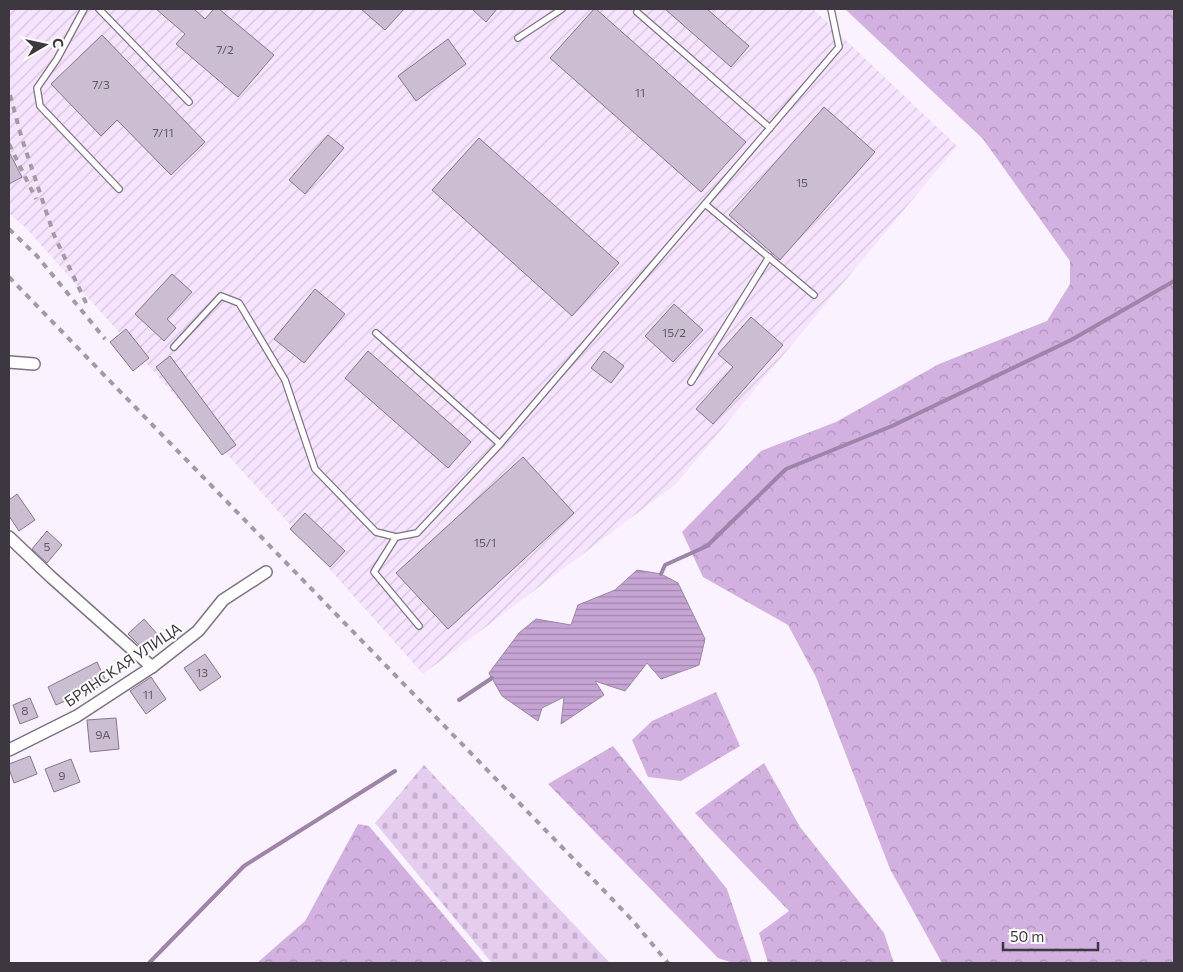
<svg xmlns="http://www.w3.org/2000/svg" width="1183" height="972" font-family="Commissioner,sans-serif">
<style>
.industrial{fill:url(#industrial-furrows)}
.forest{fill:url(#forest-crowns)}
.cemetery{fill:url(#cemetery-stones)}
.water{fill:url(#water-rules);stroke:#9d84a8}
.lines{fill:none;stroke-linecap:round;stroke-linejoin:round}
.stream{stroke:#9d84a8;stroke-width:4}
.building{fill:#ccbed2;stroke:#84788a}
.service-casing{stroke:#7e7284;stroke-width:8}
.minor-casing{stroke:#7e7284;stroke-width:14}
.service{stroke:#fff;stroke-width:5.5}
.minor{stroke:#fff;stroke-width:11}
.rail{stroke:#a29ba5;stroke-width:4;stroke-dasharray:6 6;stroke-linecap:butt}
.labels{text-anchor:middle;stroke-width:4;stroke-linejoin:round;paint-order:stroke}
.number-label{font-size:12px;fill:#615a64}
.street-label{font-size:15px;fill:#3d3840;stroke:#fff}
</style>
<defs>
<pattern id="industrial-furrows" width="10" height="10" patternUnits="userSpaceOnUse" patternTransform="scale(1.25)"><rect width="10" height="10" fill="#f6e3fe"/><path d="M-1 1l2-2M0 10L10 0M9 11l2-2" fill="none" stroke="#d4c4db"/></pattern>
<pattern id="forest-crowns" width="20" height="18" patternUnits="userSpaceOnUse" patternTransform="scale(1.25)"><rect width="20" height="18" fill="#d2b1e1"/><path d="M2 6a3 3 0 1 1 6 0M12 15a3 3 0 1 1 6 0" fill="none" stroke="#ac91b8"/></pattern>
<pattern id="cemetery-stones" width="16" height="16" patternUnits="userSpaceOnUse" patternTransform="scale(1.25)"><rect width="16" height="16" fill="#e5cdf0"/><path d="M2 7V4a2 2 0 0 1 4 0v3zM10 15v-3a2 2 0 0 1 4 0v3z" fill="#c5b1cf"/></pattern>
<pattern id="water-rules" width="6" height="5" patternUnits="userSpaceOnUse" patternTransform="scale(1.25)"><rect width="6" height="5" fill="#c6a5d5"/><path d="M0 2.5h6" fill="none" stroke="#a287ae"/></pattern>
</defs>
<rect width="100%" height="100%" fill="#faf2fe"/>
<path class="industrial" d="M9,9H813L957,146L676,484L423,674L26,228L9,213Z"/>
<g class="forest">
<path d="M845,9H1174V963H942L890,869L816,677L788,625L703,577L682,532L761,451L836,422L939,364L1047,321L1070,284V261L983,139Z"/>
<path d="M716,692L740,746L681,781L648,777L632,740L652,721Z"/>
<path d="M613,746L727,889L752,963H733L718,958L548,784Z"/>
<path d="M764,763L800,827L884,933L894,963H768L759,933L789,911L695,813Z"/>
<path d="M358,824L369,826L484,963H257L305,921Z"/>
</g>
<path class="cemetery" d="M424,765L610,963H492L375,823Z"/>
<path class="water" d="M637,570L661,574L678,583L705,639L699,665L661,679L647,663L625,691L595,681L604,695L561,724L564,697L542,708L538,721L502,696L489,673L519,633L536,619L571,625L578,605L615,590Z"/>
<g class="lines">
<g class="stream">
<path d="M661,574L665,565L707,546L786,469L892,426L1071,340L1174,281"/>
<path d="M459,700L492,678"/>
<path d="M149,963L244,866L395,771"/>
</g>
</g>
<g class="building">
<path d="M156,9H194L205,19L214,9H219L274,55L238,97L176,44L185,34Z"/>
<path d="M361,9H404L385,30Z"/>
<path d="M472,9H497L486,22Z"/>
<path d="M594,9H596L746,142L701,192L550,58Z"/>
<path d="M665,9H707L749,46L731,67Z"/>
<path d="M102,35L205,142L171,175L117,120L101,136L51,84Z"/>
<path d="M448,39L466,64L416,101L398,76Z"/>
<path d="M824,107L875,152L780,260L729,215Z"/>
<path d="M328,135L344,148L305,194L289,180Z"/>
<path d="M479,138L619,263L572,316L432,190Z"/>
<path d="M9,152L22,177L9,184Z"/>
<path d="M172,274L192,292L167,319L176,328L164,341L135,314Z"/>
<path d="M315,289L345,314L304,363L274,339Z"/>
<path d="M674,304L703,330L673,362L645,336Z"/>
<path d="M751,317L783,345L713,424L696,409L733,367L718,354Z"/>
<path d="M126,329L149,358L133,371L110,342Z"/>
<path d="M368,351L471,442L448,468L345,378Z"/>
<path d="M604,351L624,366L611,383L591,368Z"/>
<path d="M170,356L236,445L222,455L156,367Z"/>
<path d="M523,457L574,513L448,629L396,573Z"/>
<path d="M17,494L35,520L19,531L9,516V500Z"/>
<path d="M305,513L345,551L330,567L290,529Z"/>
<path d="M47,531L62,545L47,563L32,549Z"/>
<path d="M144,619L159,636L144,650L128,634Z"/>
<path d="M205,654L221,677L200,691L184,668Z"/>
<path d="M97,662L107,683L56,705L48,687Z"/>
<path d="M151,677L166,699L146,714L130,691Z"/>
<path d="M30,698L38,717L20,724L13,705Z"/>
<path d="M116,718L119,749L90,752L87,720Z"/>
<path d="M30,756L37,774L14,783L9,769V764Z"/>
<path d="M71,759L80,782L54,792L45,769Z"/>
</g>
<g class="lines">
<defs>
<g id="service">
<path d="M84,9L57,59L37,88L40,106L119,189"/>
<path d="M99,9L189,102"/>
<path d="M637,12L770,128"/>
<path d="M518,38L562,9"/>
<path d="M705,204L814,295"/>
<path d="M376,333L500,444"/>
<path d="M174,347L221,296L239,303L285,380L315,469L376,532L396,537L417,533L500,444L839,47L831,9"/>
<path d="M691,382L769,257"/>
<path d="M396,537L374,572L419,626"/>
</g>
<g id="minor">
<path d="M9,362L34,364"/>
<path d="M9,537L51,577L152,667"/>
<path d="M9,750L77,716L152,667L198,631L223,600L266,572"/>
</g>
</defs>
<use href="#service" class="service-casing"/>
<use href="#minor" class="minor-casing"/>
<use href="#service" class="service"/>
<use href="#minor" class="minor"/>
<g class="rail">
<path d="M10,95L22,139L54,235L88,307"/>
<path d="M9,144L36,199"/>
<path d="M9,229L37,256L105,339"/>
<path d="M9,277L590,876L633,921L668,963"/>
</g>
</g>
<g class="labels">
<g class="number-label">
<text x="225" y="54">7/2</text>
<text x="101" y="89">7/3</text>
<text x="640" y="97">11</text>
<text x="163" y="137">7/11</text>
<text x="802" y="187">15</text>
<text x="674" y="337">15/2</text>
<text x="485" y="547">15/1</text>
<text x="47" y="551">5</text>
<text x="202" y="677">13</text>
<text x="148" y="699">11</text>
<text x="25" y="715">8</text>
<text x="103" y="739">9А</text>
<text x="62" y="780">9</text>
</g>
<g class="street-label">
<text transform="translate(123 665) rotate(-34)" y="5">БРЯНСКАЯ УЛИЦА</text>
</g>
</g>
<rect width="1183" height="972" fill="none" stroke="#3d3840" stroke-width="20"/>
<g transform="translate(45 45) rotate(81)" stroke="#ffffff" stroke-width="4" paint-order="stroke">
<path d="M0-4L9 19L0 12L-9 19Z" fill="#3d3840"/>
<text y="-8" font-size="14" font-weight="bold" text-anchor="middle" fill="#3d3840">С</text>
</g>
<path d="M1003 942v8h95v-8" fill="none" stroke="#3d3840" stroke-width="2.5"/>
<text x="1010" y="942" font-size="15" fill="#3d3840" stroke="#ffffff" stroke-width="4" paint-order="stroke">50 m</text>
</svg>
